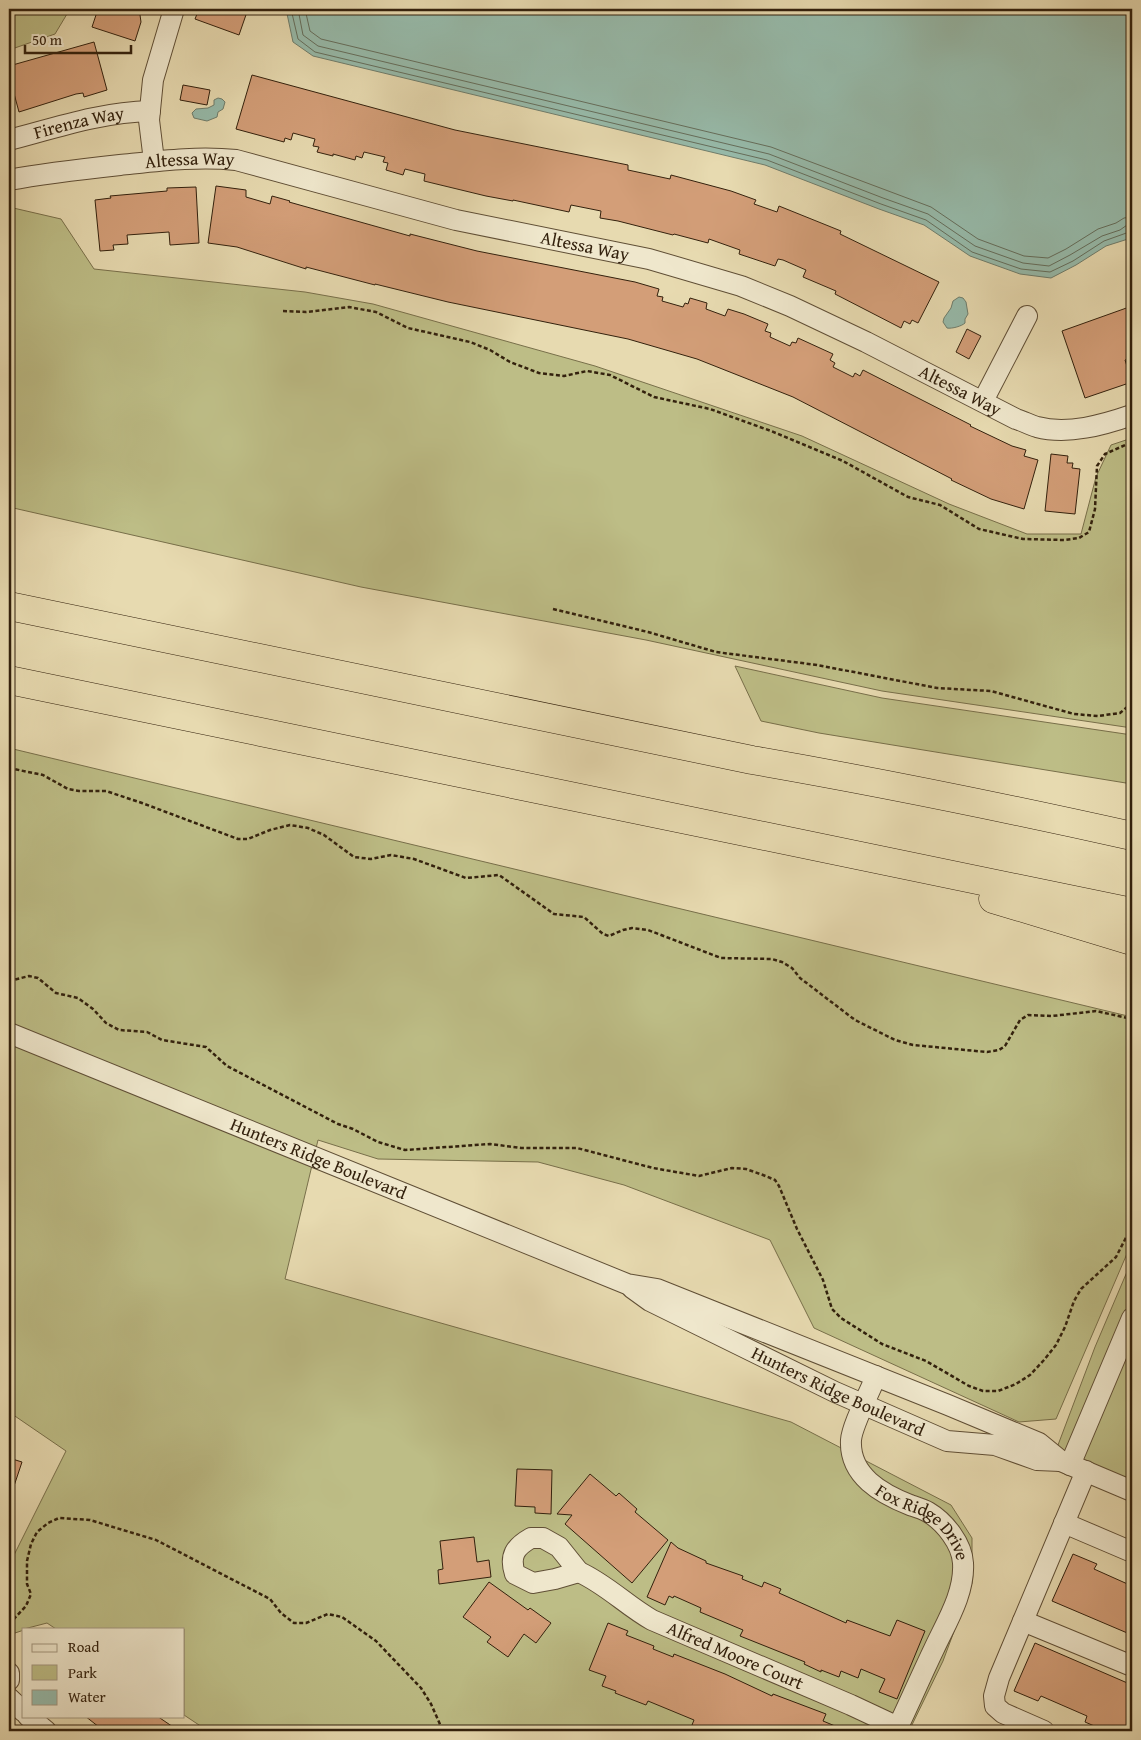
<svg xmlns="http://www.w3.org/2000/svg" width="1141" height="1740" font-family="'Gentium Book Plus',serif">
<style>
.green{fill:#bdbd86;stroke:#786f4a}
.water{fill:#97bbab;stroke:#6f7d6c}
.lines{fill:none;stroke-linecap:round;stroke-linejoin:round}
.shore{stroke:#656e5c;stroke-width:1}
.building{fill:#d39e78;stroke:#33210d}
.minor-casing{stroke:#604f36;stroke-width:22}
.highway-casing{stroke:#33210d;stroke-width:29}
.path{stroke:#33210d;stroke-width:2.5;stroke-dasharray:4 2.5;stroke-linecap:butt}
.minor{stroke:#efe7cc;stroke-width:20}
.highway{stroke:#e7dab0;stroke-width:28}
.labels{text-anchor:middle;stroke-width:5;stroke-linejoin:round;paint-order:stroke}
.street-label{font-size:18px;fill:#33210d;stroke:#efe7cc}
</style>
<rect width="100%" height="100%" fill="#e7dab0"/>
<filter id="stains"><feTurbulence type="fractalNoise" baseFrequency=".004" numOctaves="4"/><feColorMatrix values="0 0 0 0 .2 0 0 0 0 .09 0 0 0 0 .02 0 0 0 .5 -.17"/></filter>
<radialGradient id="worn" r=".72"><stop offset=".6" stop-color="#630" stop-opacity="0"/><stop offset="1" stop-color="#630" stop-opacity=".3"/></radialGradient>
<g class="green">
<path d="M9,9H70L55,34L9,50Z"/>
<path d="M9,207L61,219L94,269L305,292L373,304L595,366L802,436L949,504L1027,534H1081L1096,477L1111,445L1132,438V728L882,691L646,640L361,587L9,507Z"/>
<path d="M735,666L882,698L1132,735V784L819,733L761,721Z"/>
<path d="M9,748L1132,1017V1242L1056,1419L1019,1422L814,1328L770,1240L624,1185L538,1162L378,1159L318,1140L285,1279L791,1422L951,1505L972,1538V1583L943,1661L909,1731H208L184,1715V1629H56L47,1623L24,1629V1630L9,1635V1565L66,1451L9,1412Z"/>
<path d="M1132,1260V1485L1055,1453L1095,1347Z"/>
</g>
<g class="water">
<path d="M286,9H1132V232L1128,239L1106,246L1076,265L1051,278L1020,274L970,256L924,225L879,209L765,165L313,56L293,42Z"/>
<path d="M218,98L222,99L225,102L223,109L218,112L217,117L207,121L194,118L192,113L196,109L208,108L214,105V100Z"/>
<path d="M959,297L963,298L966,302L968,314L965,319V323C962,326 952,329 947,328L943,322L944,318L951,308L953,301Z"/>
</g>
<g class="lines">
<g class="shore">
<path d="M291,9L298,39L315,52L767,160L881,204L926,220L972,252L1021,269L1050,272L1073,261L1104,241L1132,231"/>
<path d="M298,9L303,35L318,46L769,154L883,198L928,214L975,246L1023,263L1049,266L1070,255L1102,236L1120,230L1127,225L1132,224"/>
<path d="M305,9L310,31L321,39L771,147L931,207L978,239L1024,256L1048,258L1066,249L1098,229L1116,223L1124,218L1132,217"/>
</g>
</g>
<g class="building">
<path d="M98,9H142L140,15L141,22L135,41L92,27Z"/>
<path d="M199,9H248L239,35L195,19Z"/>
<path d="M94,42L107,90L84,97L83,93L76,94L19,112L9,75V66Z"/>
<path d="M252,75L455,130L628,165V170L670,179L671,175L731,191L756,200L754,204L777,212L779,206L841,231L840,234L939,282L918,323L912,320L910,324L904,321L901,328L835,294L836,291L803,277L806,270L783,260L778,259L775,266L739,254L740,250L709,239L708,243L674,234L673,235L618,221L600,218L601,211L571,205L569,212L513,200V201L486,196L424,181L425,174L405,169L403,175L386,170L388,163L383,162L385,157L364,152L362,158L356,156L355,160L333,154V156L317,152L319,147L313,146L315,139L293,133L291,140L285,138L284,142L236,129Z"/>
<path d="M183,85L210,90L207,105L180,100Z"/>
<path d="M216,186L246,190V197L270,204L272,196L290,201L289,202L410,236V234L477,251L635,282L659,289L657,296L663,297L662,301L683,307L685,303L688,304L690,298L707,303L706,309L725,316L728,309L744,314L768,324L765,331L771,333L770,337L790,346L792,342L796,343L798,338L833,354L830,360L835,363L833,367L853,377L855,373L860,376L863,370L971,425L970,426L1012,446L1026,450L1024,456L1038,460L1024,509L991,499L951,480L952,479L793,397L697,359L628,339L448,302L375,284V285L306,267V269L237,247L208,243Z"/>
<path d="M196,187L199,243L170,245L169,232L127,235L128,244L113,245L114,250L100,251L95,200L111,198L110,196L167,191V188Z"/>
<path d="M1132,306V358L1125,360L1132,382L1085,398L1062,331Z"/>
<path d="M967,329L981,336L969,359L956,352Z"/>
<path d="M1051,454L1068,456L1067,463H1073L1072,468L1080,469L1075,514L1045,511Z"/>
<path d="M9,1458L22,1462L11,1495L9,1494Z"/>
<path d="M517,1469L552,1470L551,1514L535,1513V1507L515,1506Z"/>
<path d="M590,1474L616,1496L619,1493L637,1509L635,1512L668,1540L632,1583L565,1524L572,1515L557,1514Z"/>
<path d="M474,1537L477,1562L489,1560L491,1577L439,1584L438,1570L443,1569L440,1541Z"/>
<path d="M671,1542L678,1548L706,1561V1563L743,1576L742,1579L762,1587L764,1582L781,1589L779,1593L846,1623L847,1620L890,1636L897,1620L925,1631L897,1699L879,1692L885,1679L861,1669L858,1678L841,1671L839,1677L821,1670V1672L804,1664L805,1662L740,1636L743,1630L700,1612L701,1608L674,1596L673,1598L669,1596L665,1605L647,1597Z"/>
<path d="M1073,1554L1097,1564L1094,1569L1132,1586V1635L1052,1601Z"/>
<path d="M489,1582L528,1610L530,1608L551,1623L536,1643L524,1634L508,1657L487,1642L491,1637L463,1617Z"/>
<path d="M608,1623L628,1631L626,1635L654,1646L653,1649L673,1657L674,1654L725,1674L772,1696L773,1694L826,1714L823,1721L847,1731H709L692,1725L694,1720L648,1701L646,1705L615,1693L616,1691L602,1686L606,1676L589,1670Z"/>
<path d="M1035,1643L1132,1685V1731H1106L1085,1722L1087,1716L1041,1696L1038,1701L1014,1691Z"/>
<path d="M85,1716H157L179,1731H104Z"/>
</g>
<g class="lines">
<defs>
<g id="minor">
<path id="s1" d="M9,140C55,128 102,112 150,111"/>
<path d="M154,161L149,120L153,80L174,9"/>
<path id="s2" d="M9,180C46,173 83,169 120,165C159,161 197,156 236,160L456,220L649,259L741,286L790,306L866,342L1016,419C1023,421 1030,425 1037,427C1068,435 1103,425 1132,415"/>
<path d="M983,401L1027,316"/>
<path id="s3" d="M9,1033L627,1284L657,1289L948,1405L1039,1443L1061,1461L1132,1491"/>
<path id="s4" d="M632,1288L650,1301L835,1392L947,1441L995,1445L1037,1460L1061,1461"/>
<path id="s5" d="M876,1376C870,1392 852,1425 851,1440C849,1476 882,1494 910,1505C916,1507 923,1509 928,1512C945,1522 962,1544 963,1563C965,1593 946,1623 934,1649C921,1676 909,1704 896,1731"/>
<path d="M1070,1465L1132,1318"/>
<path d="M1064,1523L1132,1552"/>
<path d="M531,1538H543L559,1547L579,1572L555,1579L533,1583L515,1574C509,1556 515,1547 531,1538Z"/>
<path id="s6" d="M579,1572C606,1584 627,1606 652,1620L851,1705L898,1727"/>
<path d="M1023,1621L1132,1666"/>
<path d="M9,1673V1680"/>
<path d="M9,1698L24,1712"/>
<path d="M28,1716L46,1731"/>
<path d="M1044,1731L1003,1713L995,1706L994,1696L999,1678L1086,1471"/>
</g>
<g id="highway">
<path d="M9,606L752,760C879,782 1006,808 1132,836"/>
<path d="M9,680L1132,912"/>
<path d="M993,899L1132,941"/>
</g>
</defs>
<use href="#minor" class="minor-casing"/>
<use href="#highway" class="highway-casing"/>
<g class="path">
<path d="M283,311L306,312L349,307L376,312L408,328L470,342L490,350L510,362L539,373L564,376L587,371L610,375L654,397L710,409L771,431L843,461L908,497L940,505L979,529L1023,539L1064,540L1079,538L1089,532L1095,509L1097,466L1105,454L1132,442"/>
<path d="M553,609L648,632L716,652L817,665L937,688L991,691L1074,714L1098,716L1120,713L1132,703"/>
<path d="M9,768L43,775L68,789L79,791H106L142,803L238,839H248L270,830L290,825L308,828L324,835L354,857L371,859L391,855L414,859L466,878L499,875L554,914L584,917L603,934L609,936L623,930L632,928L648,930L721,958L772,959L782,962L792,968L800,978L855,1020L895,1040L913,1045L987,1052L999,1050L1005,1046L1020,1020L1028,1015L1052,1016L1096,1011L1132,1019"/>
<path d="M9,981L29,976L38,978L56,993L78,998L93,1009L106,1023L119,1030L147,1032L162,1040L206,1047L227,1066L338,1124L353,1129L378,1142L405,1150L490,1144L521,1148H577L653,1168L699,1176L732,1168L746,1169L763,1175L775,1180L779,1186L797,1229L823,1280L832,1309L841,1318L882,1344L926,1361L969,1386L983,1391H998L1016,1384L1030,1375L1044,1360L1056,1345L1065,1327L1074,1301L1081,1289L1116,1257L1132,1226"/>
<path d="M1132,1130L1129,1143L1132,1157"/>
<path d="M9,1624L26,1606L31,1594L27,1584V1561L31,1544L37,1532L48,1523L59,1518L90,1520L156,1540L270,1599L281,1613L294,1623H306L328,1614L342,1617L376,1641L421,1688L431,1704L443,1731"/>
</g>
<use href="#minor" class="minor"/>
<use href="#highway" class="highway"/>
</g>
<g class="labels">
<g class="street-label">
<text dy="6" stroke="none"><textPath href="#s1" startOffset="72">Firenza Way</textPath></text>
<text dy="6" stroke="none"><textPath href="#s2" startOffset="182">Altessa Way</textPath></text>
<text dy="6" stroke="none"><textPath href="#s2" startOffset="588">Altessa Way</textPath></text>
<text dy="6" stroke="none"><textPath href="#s2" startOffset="992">Altessa Way</textPath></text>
<text dy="6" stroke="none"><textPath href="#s3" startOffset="334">Hunters Ridge Boulevard</textPath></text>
<text dy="6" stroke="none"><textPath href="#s4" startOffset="231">Hunters Ridge Boulevard</textPath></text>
<text dy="6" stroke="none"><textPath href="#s5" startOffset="185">Fox Ridge Drive</textPath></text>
<text dy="6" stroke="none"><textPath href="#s6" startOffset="178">Alfred Moore Court</textPath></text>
</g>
</g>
<rect width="1141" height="1740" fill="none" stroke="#e7dab0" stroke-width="30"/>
<rect x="10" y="10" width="1121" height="1720" fill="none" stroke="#33210d" stroke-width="2.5"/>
<rect x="15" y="15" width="1111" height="1710" fill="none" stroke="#33210d"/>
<rect x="22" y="1628" width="162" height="90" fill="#efe7cc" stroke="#a49880"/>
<rect x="32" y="1644" width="25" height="8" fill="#efe7cc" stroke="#a49880"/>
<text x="68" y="1652" font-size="15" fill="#33210d">Road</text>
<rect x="32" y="1665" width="25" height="15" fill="#bdbd86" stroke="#a49880"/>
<text x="68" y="1678" font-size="15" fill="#33210d">Park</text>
<rect x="32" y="1690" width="25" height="15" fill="#97bbab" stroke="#a49880"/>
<text x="68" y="1702" font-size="15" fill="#33210d">Water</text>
<path d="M25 45v8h106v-8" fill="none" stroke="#33210d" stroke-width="2.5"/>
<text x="32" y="45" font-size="15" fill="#33210d" stroke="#efe7cc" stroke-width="4" paint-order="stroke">50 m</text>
<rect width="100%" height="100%" filter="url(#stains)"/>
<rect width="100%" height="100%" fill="url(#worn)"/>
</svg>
